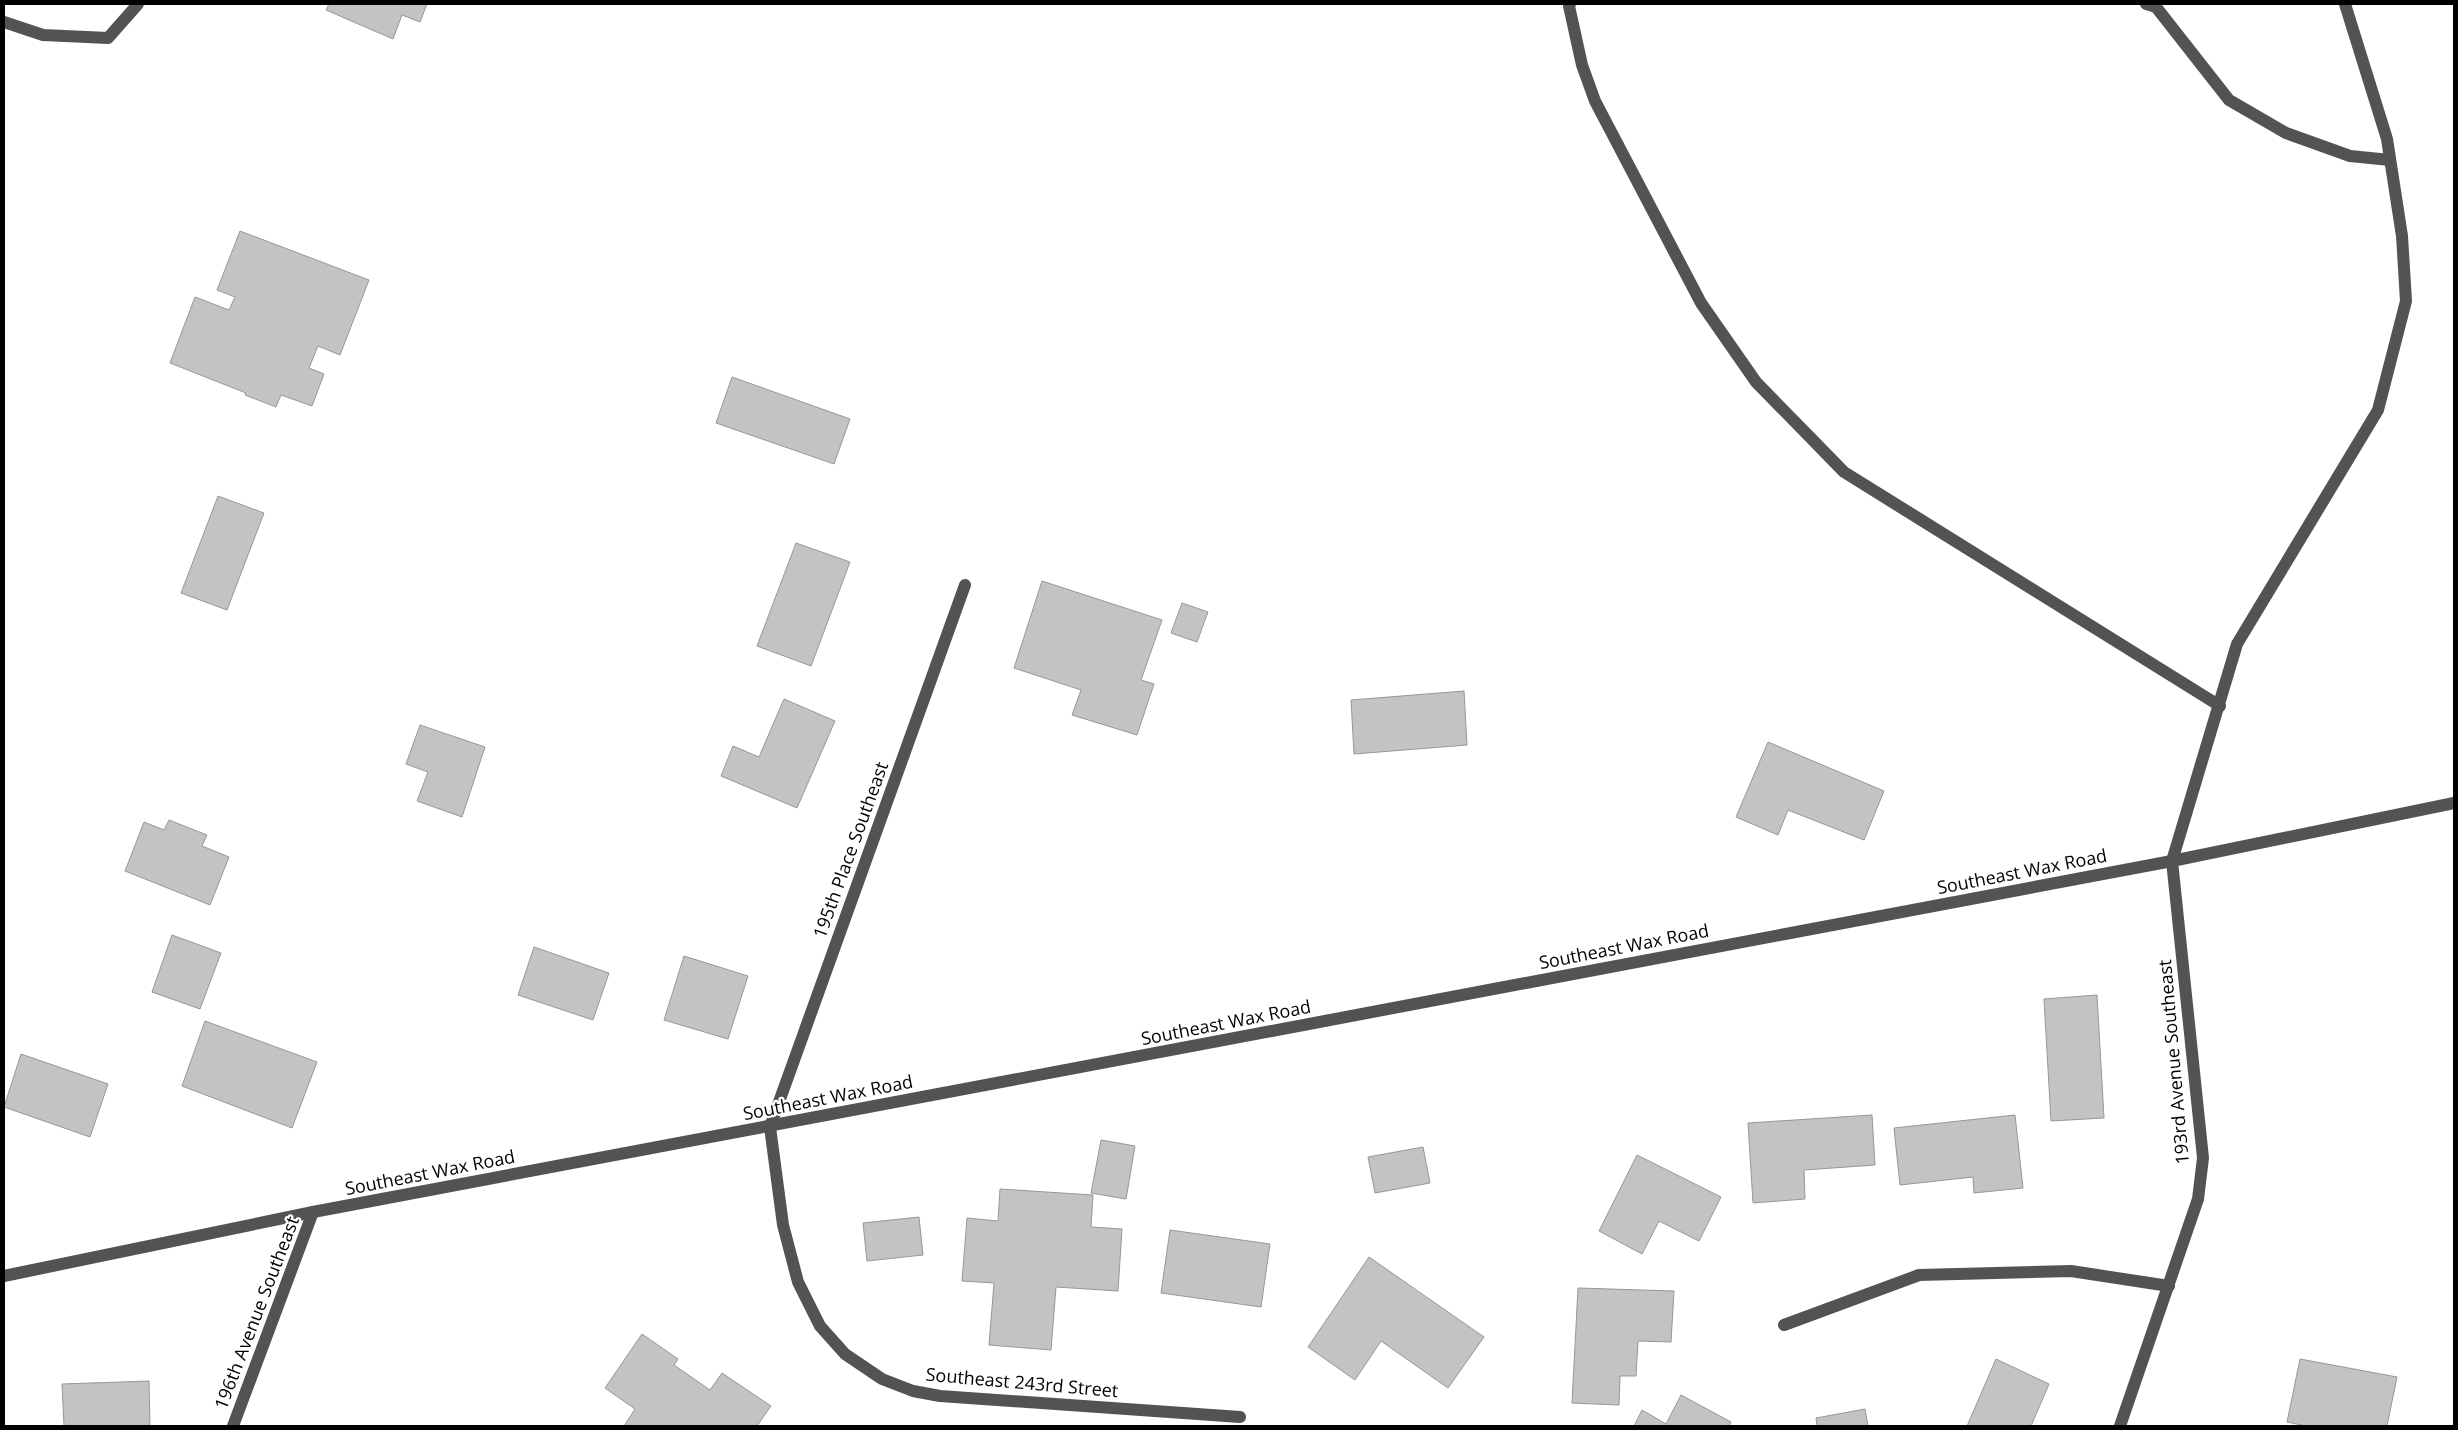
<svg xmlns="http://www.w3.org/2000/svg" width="2458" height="1430" font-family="'Open Sans',sans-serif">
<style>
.building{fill:#c3c3c3;stroke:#979797}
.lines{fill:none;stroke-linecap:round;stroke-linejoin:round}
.minor{stroke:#535353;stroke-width:12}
.labels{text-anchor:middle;stroke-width:4.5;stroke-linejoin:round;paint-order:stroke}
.street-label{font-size:18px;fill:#000;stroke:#fff}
</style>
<rect width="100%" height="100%" fill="#fff"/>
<g class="building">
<path d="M329,4H427L420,22L402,15L393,39L326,10Z"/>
<path d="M240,231L369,280L340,355L318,346L309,368L324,374L312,406L281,395L276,407L245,395L246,393L170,363L195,297L229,310L235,297L217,290Z"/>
<path d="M732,377L850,419L834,464L716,423Z"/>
<path d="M218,496L264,513L227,610L181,593Z"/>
<path d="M796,543L850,562L811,666L757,646Z"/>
<path d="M1042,581L1162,620L1141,680L1154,684L1137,735L1072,715L1081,690L1014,668Z"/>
<path d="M1182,603L1208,612L1197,642L1171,633Z"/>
<path d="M1464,691L1467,745L1354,754L1351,700Z"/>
<path d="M784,699L835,721L797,808L721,776L733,746L759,757Z"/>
<path d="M420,725L485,747L462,817L417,801L428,772L406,764Z"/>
<path d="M1768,742L1884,791L1864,840L1788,810L1778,835L1736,817Z"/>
<path d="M169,820L207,835L202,846L229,857L210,905L125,871L144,822L164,830Z"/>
<path d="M172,935L221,953L200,1009L152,992Z"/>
<path d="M534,947L609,973L593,1020L518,995Z"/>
<path d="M684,956L748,976L728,1039L664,1020Z"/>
<path d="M2097,995L2104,1118L2051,1121L2044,999Z"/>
<path d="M205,1021L317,1062L292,1128L182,1086Z"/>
<path d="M21,1054L108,1084L90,1137L4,1107Z"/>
<path d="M1872,1115L1875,1165L1804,1170L1805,1199L1753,1203L1748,1123Z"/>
<path d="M2015,1115L2023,1188L1974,1193L1973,1177L1900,1185L1894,1128Z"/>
<path d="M1101,1140L1135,1146L1126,1199L1091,1193Z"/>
<path d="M1423,1147L1430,1183L1375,1193L1368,1157Z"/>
<path d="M1637,1155L1721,1197L1699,1241L1659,1221L1642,1254L1599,1231Z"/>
<path d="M1000,1189L1093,1195L1091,1227L1122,1229L1118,1291L1056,1287L1051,1350L989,1345L994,1283L962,1281L967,1218L998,1221Z"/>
<path d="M919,1217L923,1255L867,1261L863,1223Z"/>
<path d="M1170,1230L1270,1244L1261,1307L1161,1293Z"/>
<path d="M1369,1257L1484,1337L1448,1388L1381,1341L1355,1380L1308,1347Z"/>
<path d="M1578,1288L1674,1291L1671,1342L1638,1341L1636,1376H1620L1619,1405L1572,1403Z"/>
<path d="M642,1334L678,1359L674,1365L710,1390L722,1373L771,1406L757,1426H624L635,1409L605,1388Z"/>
<path d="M1996,1359L2049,1384L2031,1426H1967Z"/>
<path d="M2300,1359L2397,1377L2387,1426H2306L2287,1422Z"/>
<path d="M149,1381L150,1426H64L62,1384Z"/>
<path d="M1681,1395L1731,1422L1729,1426H1634L1642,1410L1666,1424Z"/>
<path d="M1865,1409L1868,1426H1817L1816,1418Z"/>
</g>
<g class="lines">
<g class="minor">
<path d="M1570,4L1569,6L1582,65L1595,101L1701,303L1756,382L1844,472L2220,706"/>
<path d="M2146,4L2156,7L2229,100L2286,133L2350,156L2390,160"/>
<path d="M4,22L43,35L108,38L138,4"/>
<path d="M965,585L770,1127L783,1225L798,1282L820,1326L845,1354L882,1379L913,1391L940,1396L1240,1417"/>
<path d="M4,1276L313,1212L2172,861L2454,803"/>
<path d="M1784,1325L1919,1275L2071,1271L2169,1286"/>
<path d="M233,1426L313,1212"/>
<path d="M2120,1426L2198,1199L2203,1158L2172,861L2237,644L2378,410L2406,301L2402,236L2387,139L2345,4"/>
</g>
</g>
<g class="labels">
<g class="street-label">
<text transform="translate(851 850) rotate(-70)" y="6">195th Place Southeast</text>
<text transform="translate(2022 872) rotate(-11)" y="6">Southeast Wax Road</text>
<text transform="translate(1624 947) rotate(-11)" y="6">Southeast Wax Road</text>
<text transform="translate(1226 1023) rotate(-11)" y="6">Southeast Wax Road</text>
<text transform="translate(2174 1062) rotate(-95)" y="6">193rd Avenue Southeast</text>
<text transform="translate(828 1098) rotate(-11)" y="6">Southeast Wax Road</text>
<text transform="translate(430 1173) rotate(-11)" y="6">Southeast Wax Road</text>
<text transform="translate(257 1313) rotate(-69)" y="6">196th Avenue Southeast</text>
<text transform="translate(1022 1383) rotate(5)" y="6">Southeast 243rd Street</text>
</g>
</g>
<rect width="2458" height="1430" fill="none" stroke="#000000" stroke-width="10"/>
</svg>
